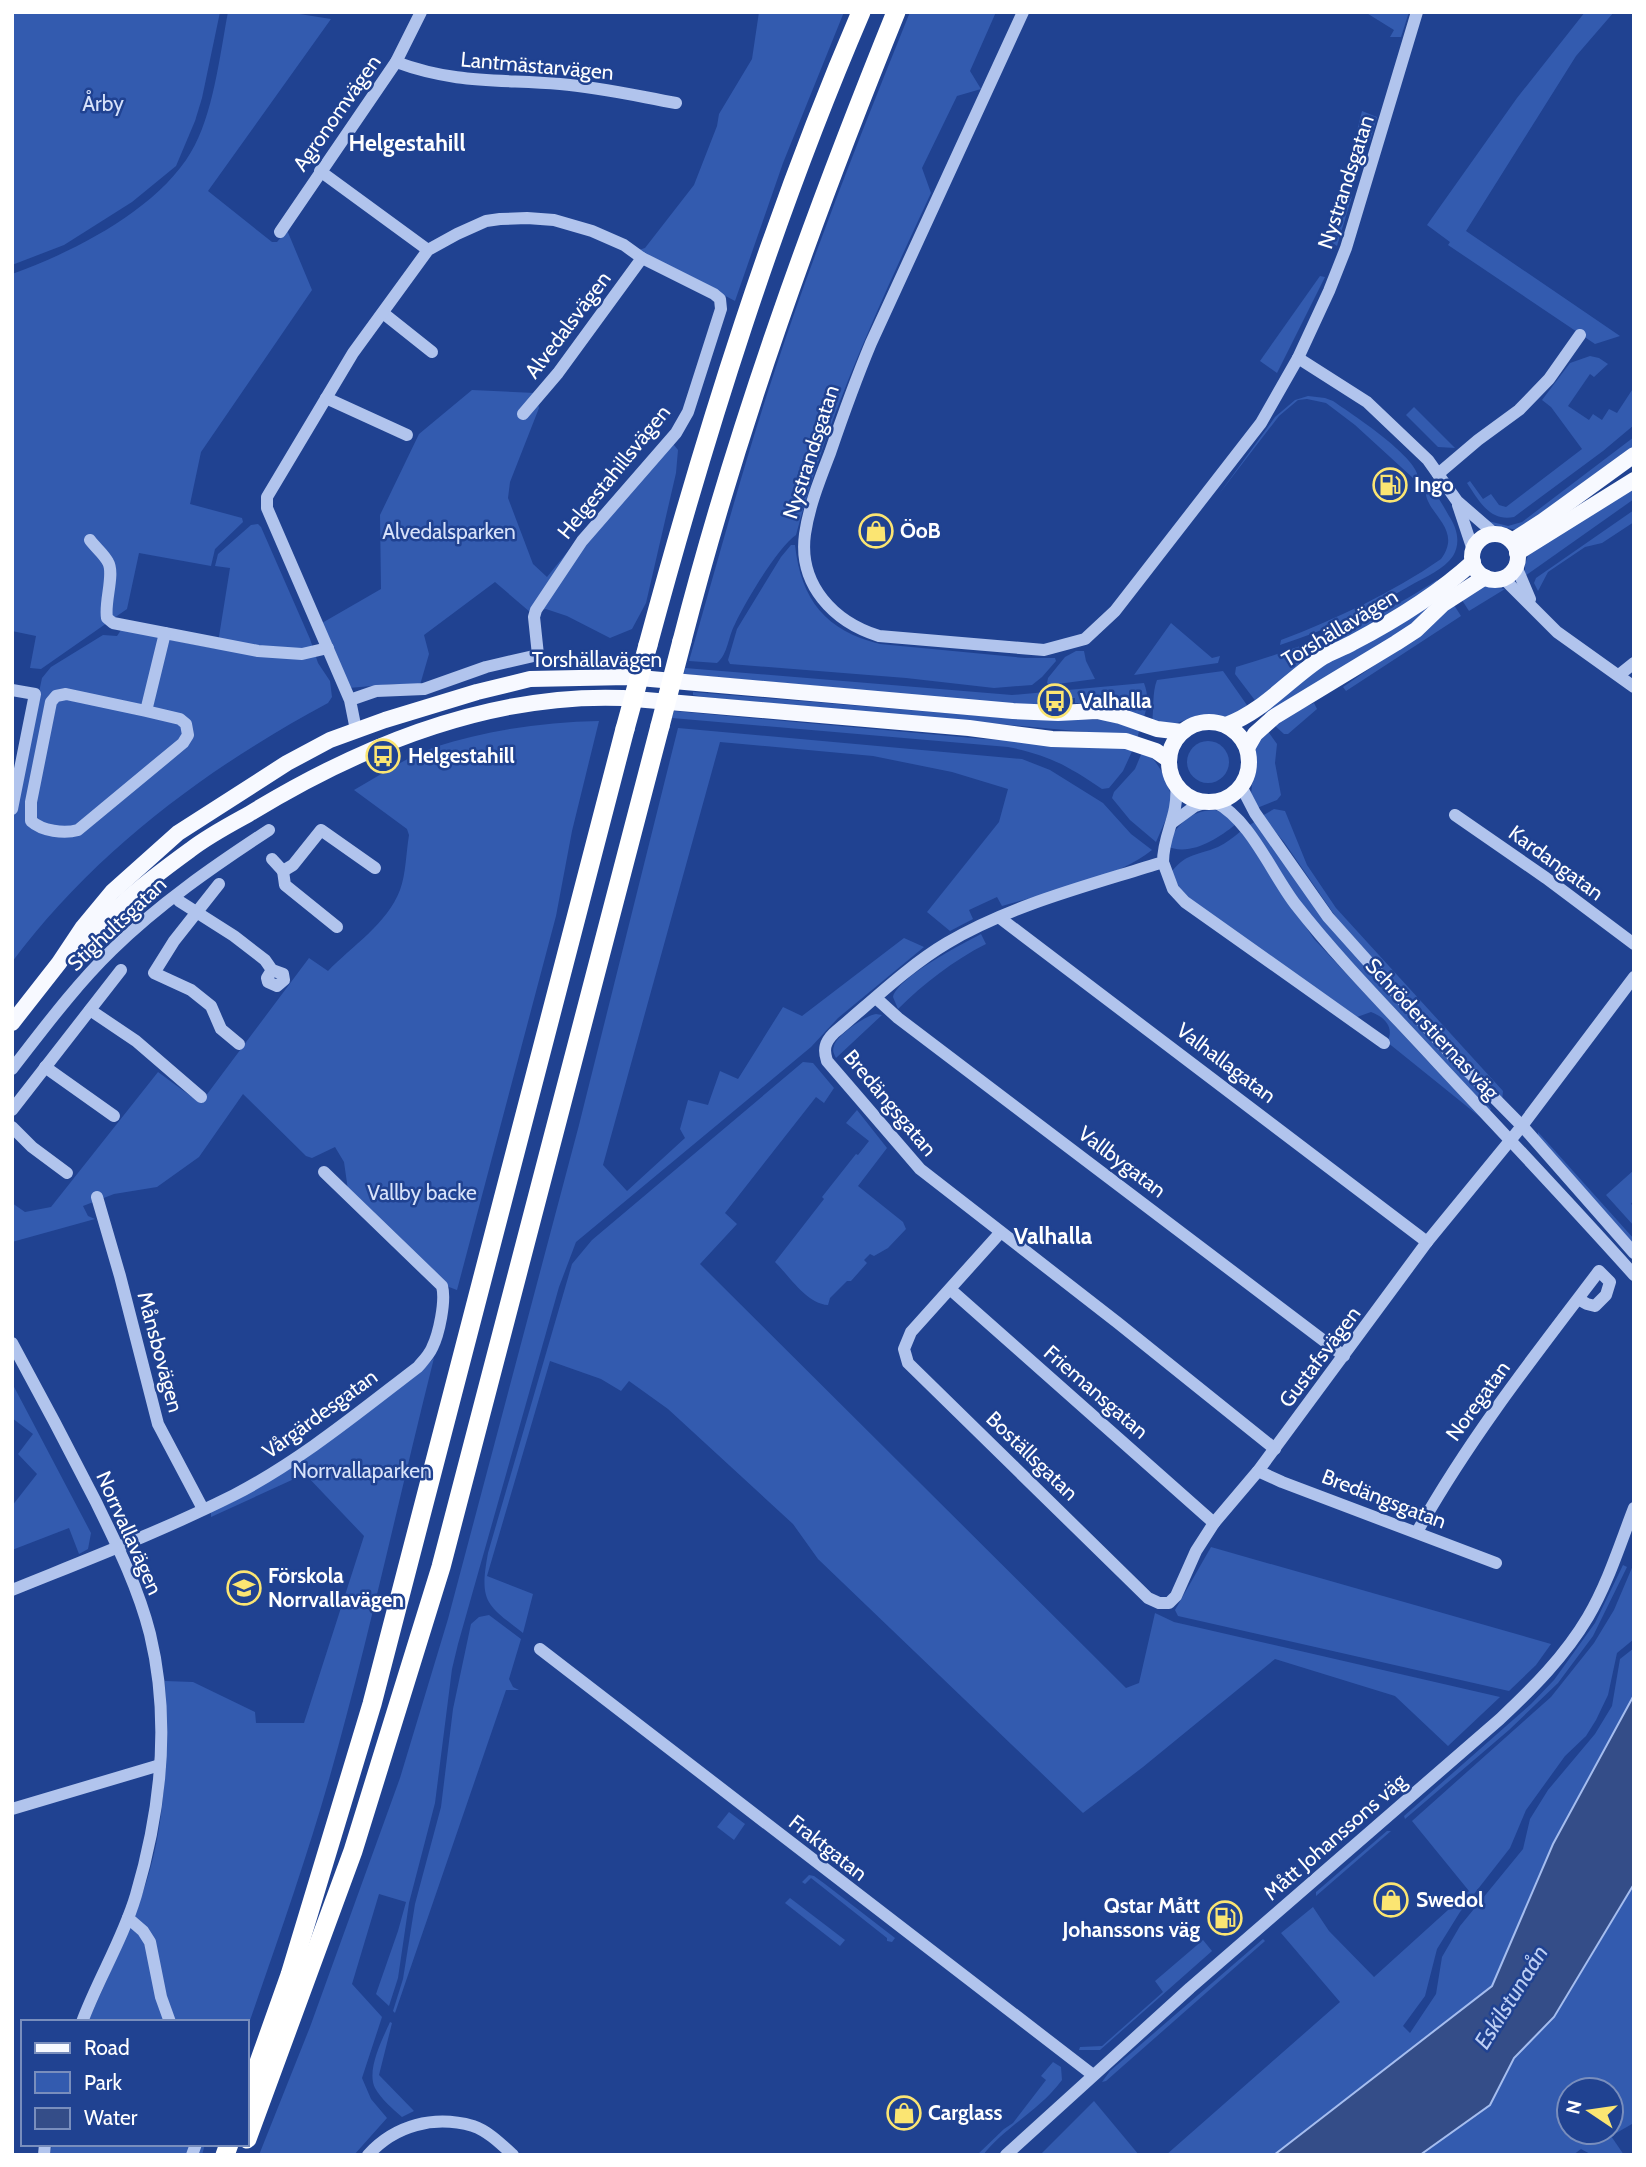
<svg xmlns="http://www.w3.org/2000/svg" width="1646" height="2167" font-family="Cabin,sans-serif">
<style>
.green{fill:#335baf;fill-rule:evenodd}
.water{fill:#344d88;stroke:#a5bdef;stroke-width:2}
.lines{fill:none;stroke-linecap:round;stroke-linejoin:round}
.minor{stroke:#b1c4ed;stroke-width:12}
.major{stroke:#f7f9ff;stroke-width:16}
.highway{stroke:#fff;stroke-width:19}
.highway-bridge{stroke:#fff;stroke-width:19}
.labels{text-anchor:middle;stroke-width:5;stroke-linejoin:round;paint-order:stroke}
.street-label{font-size:21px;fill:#fff;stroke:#204291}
.park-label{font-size:21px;fill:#d7e2fa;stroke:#204291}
.poi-label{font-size:21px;font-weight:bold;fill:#fff;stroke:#204291;text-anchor:start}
.neighbourhood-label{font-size:23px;font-weight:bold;fill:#fff;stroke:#204291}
.water-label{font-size:23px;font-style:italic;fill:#bdcff4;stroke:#204291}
</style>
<rect width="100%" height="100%" fill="#204291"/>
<g class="green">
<path d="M12,12H220L202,98L195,121L176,166L132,202L64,245L12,265Z"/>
<path d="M228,12H287L331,19L208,191L272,242H277L287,230L312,290L201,452L190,504L242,518L243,522L215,549L211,566L139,553L127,609L41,669L30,668L36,636L12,631V274C72,253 158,209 191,152C213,116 220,54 228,12Z"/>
<path d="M759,12H844L783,163L735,301L639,250L645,248L694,185L717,126L719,114L752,59Z"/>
<path d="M910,12H996L970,71L981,89L957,96L922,168L931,193C879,305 828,415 796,535C778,547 745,602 735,624C728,637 728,654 717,663L689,661C717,564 743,466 775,370C815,249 862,131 910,12Z"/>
<path d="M1365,12H1409L1401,37H1390L1394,30Z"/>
<path d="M1585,12H1614L1576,56L1466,231L1620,336L1595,344L1448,245L1450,242L1427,225L1517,98Z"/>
<path d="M1362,111L1377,117L1370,141L1364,139L1357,131Z"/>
<path d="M1352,196L1337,246L1324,237Z"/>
<path d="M1320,276L1325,277L1277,373L1260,361Z"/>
<path d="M1590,356L1599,358L1608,364L1594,377L1590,374L1568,406L1589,420L1593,414L1602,420L1609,409L1617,413L1634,387V425L1603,451L1514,517C1490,522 1479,501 1467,483L1470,481L1483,499L1491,494L1499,505L1506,507L1582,449L1551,407L1542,400L1570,363Z"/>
<path d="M472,390L535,393L539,408L510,482L508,498L533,564L547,577L609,501L615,503L670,440L678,450L676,473L646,603L632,629L610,638L567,616L546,609L530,612L495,582L424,635L429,654L420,685L394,684L349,688L322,623L381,589L380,515L419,434Z"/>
<path d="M1308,396L1325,398L1333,401C1352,414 1416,456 1418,477L1413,478L1355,425L1326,403L1307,399L1298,400L1279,416L1219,494L1275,417L1295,400Z"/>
<path d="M1414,407L1455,448L1438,447L1406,415Z"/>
<path d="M1634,437V446L1565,498L1517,530L1492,525L1488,521L1508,526L1522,522Z"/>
<path d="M1634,486V499L1525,576V565L1528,555Z"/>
<path d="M1426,487C1437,492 1443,506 1449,516C1457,528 1461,543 1453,556C1444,569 1426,577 1413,584C1370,609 1327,630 1280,645L1281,640C1336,619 1392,593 1441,559C1465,527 1421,512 1426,487Z"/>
<path d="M1634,510V522L1602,543L1585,547L1548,572L1538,591L1534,583L1536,578Z"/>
<path d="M258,524L261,527L310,639L318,663L330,681L332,697L328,703C207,768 95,851 12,962V819L42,678L51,667L103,635L117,636L121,630L217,649L230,568L215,566L218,554L251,525Z"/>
<path d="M791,545H795C801,600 826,631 880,644L1025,658H1055L1056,661L1042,677L1032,685L994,688L906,678L730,664L728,660L737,629L781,557Z"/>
<path d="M1437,580L1440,584L1257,703L1235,674L1236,667C1306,646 1375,621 1437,580Z"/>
<path d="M1486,586L1505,589L1469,611L1460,597Z"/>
<path d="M1448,596L1369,657L1268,717L1262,710C1317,668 1385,623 1448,596Z"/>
<path d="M1452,602L1461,616L1346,691L1343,687L1388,656Z"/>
<path d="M1171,623L1212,658L1220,656L1218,663L1134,675Z"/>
<path d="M1076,651H1084L1086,661L1095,679L1050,685L1047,683L1048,678L1065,657Z"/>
<path d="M685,668L1012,695L1144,683C1149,697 1148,706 1143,720L1106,704L1075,703V698H1061V696H1048V704H1013L684,674Z"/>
<path d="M1223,671L1249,708L1231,717L1198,715L1172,725L1152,723C1154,710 1152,692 1157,680Z"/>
<path d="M693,692L1005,718L1107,720L1140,728L1137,739L1120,735L704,697L693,695Z"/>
<path d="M1314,703L1317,709L1288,734H1284L1273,724L1294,712Z"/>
<path d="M674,711L984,739L1134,747L1123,771L1109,788L1102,789C1068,766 1049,755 1008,747L672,718Z"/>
<path d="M599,721L572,831L556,916L457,1290L449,1287L348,1190L344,1162L335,1147L312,1158L306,1156L243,1094L199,1157L157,1187L114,1194L83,1206L88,1216L95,1219L12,1242V1203L25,1212L51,1207L158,1072L192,1097H205L309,958L328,971C352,946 387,924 400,890C406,874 406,853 409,835L407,829L354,790C379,776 408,756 435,747C487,730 544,722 599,721Z"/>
<path d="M678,728L1022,759L1050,770L1103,803L1131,834L1152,850C1116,879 1046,893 1002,906L997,897L969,910L973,919L950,931L927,912L999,822L1008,789L952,772L873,756L720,742L603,1165L627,1191L685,1138L680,1129L688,1100L708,1105L720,1071L738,1079L783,1007L802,1016L904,938L924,947L838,1018L811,1047L576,1242L559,1287L458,1644L452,1669L435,1803L409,1903L398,1978L389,2006L376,1994L398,1931L406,1902L379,1894L352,1984L382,2017L362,2078L371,2099L387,2118L354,2155H259L310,2027L400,1778L448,1619L579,1125Z"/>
<path d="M1267,730L1277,744L1275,763L1281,795L1277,800L1257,808L1251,796L1255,752L1257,743Z"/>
<circle cx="1208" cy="762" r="21"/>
<path d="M1143,750C1160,762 1168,782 1173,803L1156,842L1130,820L1112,798L1114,792L1135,769Z"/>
<path d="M1274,809L1285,811L1307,865L1336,908L1503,1091L1502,1101L1338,920L1284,842L1262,816Z"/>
<path d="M1215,810L1223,813L1235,825C1217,839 1190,857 1166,846C1176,826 1190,810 1215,810Z"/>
<path d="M1256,821L1475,1086L1491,1109L1489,1111L1311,918L1248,826Z"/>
<path d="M1241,831L1314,939L1480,1117L1387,1042C1395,1028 1385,1017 1371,1012L1357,1017L1186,897L1170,874C1185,853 1196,856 1218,847C1226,843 1234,837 1241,831Z"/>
<path d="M981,934L986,944C954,960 923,984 898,1009L893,997C898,977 962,944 981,934Z"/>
<path d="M876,1014L882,1015L836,1058C834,1054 832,1051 834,1046C836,1036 866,1015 876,1014Z"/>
<path d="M803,1062L813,1063L834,1088L824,1103L816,1097L725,1213L737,1224L700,1264L1126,1688L1139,1683L1155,1613L1174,1622L1500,1697L1448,1746L1395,1696L1275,1659L1143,1767L1083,1813L818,1559L793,1524L668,1409L629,1381L621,1391L601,1379L550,1361L487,1576L533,1594L523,1633C486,1604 479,1602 488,1553L572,1264L592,1240Z"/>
<path d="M857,1110L887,1148L858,1186L903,1222L906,1229L888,1248L874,1256L870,1254L864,1260L867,1263L851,1281H847L830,1298L828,1305C807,1304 790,1277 775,1262L824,1199L822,1197L856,1154L858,1155L869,1141L846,1123Z"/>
<path d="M1538,1132L1634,1239V1248L1538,1137Z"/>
<path d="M1634,1170V1199L1631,1204L1634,1206V1226L1606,1195Z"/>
<path d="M434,1358C399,1497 369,1638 330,1776C306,1861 276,1945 247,2029V2022H88C108,1976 130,1931 146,1883C167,1818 167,1749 165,1681L193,1682L255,1712L256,1723H304L364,1536L305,1474L211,1517V1511L306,1458L419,1373Z"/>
<path d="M12,1383L91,1533L88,1549L79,1554L69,1528L12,1550V1506L37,1474L18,1454L33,1434L12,1418Z"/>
<path d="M1211,1547L1551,1644L1536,1665L1509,1691L1178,1616L1175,1610Z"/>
<path d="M1634,1563V1639L1617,1653L1608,1695L1596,1720L1586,1736L1565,1756L1526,1810L1510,1848L1460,1912L1437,1949L1425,1996L1403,2026L1410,2033L1436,1994L1442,1957L1460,1926L1523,1849L1530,1819L1548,1790L1595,1734L1612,1706L1620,1659L1634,1648V1695L1553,1844L1492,1986L1274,2155H1166L1340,2002L1281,1933L1313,1907L1329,1931L1374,1977L1469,1891L1412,1821L1551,1697L1594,1643L1614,1610Z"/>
<path d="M1623,1565L1627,1567L1593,1636L1558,1683L1509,1730L1405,1819L1404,1816L1531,1704L1554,1680L1595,1623Z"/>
<path d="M489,1615L521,1639L509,1679L513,1687L519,1690H506L395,2013L393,2011L403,1979L415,1904L441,1807L453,1709L471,1624L479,1617Z"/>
<path d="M729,1812L745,1824L734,1840L717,1827Z"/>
<path d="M1387,1831H1391L1316,1896V1892Z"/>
<path d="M809,1875L814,1876L825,1884L895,1938L892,1942L887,1941V1938L811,1878L805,1884L802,1882Z"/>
<path d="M1634,1884V2118L1632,2124L1611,2136L1624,2155H1592L1581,2149L1573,2155H1420L1490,2105L1514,2058L1554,2017ZM1569,2090H1611V2132H1569Z"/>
<path d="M790,1898L845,1940L840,1946L785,1903Z"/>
<path d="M1263,1939L1265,1941L1106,2081L1102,2082L1110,2071Z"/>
<path d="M1203,1940L1212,1951L1100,2050H1079L1080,2047L1102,2046L1163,1992L1155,1981Z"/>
<path d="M390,2022L392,2023L379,2075L414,2111L402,2117C393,2109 381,2099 375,2088C366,2070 383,2038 390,2022Z"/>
<path d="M1053,2062L1061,2067L1062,2080C1040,2110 1006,2126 983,2155H977L1004,2129L1013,2123L1046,2080L1041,2076Z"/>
<path d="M1094,2101L1139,2155H1040Z"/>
<path d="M52,2144H205L202,2155H50Z"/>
</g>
<path class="water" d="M1634,1695V1884L1554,2017L1514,2058L1490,2105L1420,2155H1274L1492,1986L1553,1844Z"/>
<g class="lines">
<g class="minor">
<path d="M1023,12L871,343C856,379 843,415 830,453C820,479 809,506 805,534C798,585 834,622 879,636L1044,650L1085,639L1115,611L1261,423L1298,358L1329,291L1346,248L1417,12"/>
<path d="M396,62C455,84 499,79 560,84C599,87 637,96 676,103"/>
<path d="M320,171L428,250"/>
<path d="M280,232L396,62L421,12"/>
<path d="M383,313L432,352"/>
<path d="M1298,358L1367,402L1428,460L1457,501L1495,534"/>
<path d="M326,398L407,435"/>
<path d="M523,414L558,373L642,258"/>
<path d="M1438,474L1478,440L1519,410L1549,379L1580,335"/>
<path d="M1458,505L1473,550"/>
<path d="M90,540C95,547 104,554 108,562C115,574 104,602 107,618L113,623L258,651L302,654L328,648"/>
<path d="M1516,566L1530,599"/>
<path d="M1503,578L1557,632L1634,687"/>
<path d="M1619,675L1634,663"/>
<path d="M12,690L35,694L12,809"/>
<path d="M350,700L376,691L424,689L486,667L538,655L534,617L536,610L582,541L676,433L688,412L721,309L720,299L714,294L642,258L624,245L592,231L554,220L527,218L500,219L486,221L457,234L428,250L353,353L267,497V508L350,700L356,730"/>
<path d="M146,711L180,719L186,724L188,735L183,743L78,830C64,834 42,831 31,821V802L51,702L56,696L66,694L146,711L165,633"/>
<path d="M1176,785C1179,817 1163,833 1163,862C1091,885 1013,904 947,943C908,966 869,1004 834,1033C825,1042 823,1049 827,1061L920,1169L1118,1323L1275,1449"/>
<path d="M1241,786L1255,813L1328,917L1448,1051L1524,1128L1634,1253"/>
<path d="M1215,802C1250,819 1272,874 1296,905C1339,960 1388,1009 1435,1060C1501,1131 1569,1202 1634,1275"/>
<path d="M1455,815L1546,878L1634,944"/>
<path d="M1173,822L1195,806L1207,802"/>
<path d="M272,859L283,871"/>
<path d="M1163,862L1173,889L1185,902L1384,1043"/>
<path d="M283,871L293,865L321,830L375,868"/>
<path d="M283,871L285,885L337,927"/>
<path d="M219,884L174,941L154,973L191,990L211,1006L221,1029L239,1044"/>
<path d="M179,901L234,936L265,960L272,970L283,974L284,980L277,986L268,982L267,978L272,970"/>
<path d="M1000,918L1427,1242"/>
<path d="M876,998L898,1018L1344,1356"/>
<path d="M90,1010L136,1041L201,1097"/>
<path d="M45,1067L114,1116"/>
<path d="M12,1069C44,1028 75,986 112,950C159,904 214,866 269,830"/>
<path d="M12,1110L121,970"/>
<path d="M12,1127L32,1147L67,1173"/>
<path d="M97,1197L120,1276L158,1424L203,1509"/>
<path d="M1000,1233L911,1332L904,1349L908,1363L1148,1598L1159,1603H1169L1176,1596L1196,1551L1214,1523L1258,1471L1427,1242L1522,1126L1634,977"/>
<path d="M951,1290L1214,1523"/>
<path d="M12,1343C41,1396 69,1449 96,1502C117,1545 138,1587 150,1634C171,1721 161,1810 136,1895C123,1939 98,1979 82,2022"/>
<path d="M1258,1471L1282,1482L1496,1563"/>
<path d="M1417,1532C1469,1439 1535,1355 1599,1271L1610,1282L1606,1295L1595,1306L1587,1304L1578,1299"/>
<path d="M12,1590C86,1560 162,1531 234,1495C300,1461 359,1412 418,1367C423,1361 429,1355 432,1348C439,1334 446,1301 442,1286L324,1172"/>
<path d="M540,1649L1093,2075"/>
<path d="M12,1809L160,1765"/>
<path d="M128,1918L143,1931L150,1942L161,1997L170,2022"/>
<path d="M44,2155L45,2144"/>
<path d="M192,2155L196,2144"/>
<path d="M368,2155C395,2125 434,2115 473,2126C488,2131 501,2144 513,2155"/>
<path d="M1006,2155L1190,1988L1500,1719C1533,1688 1565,1656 1588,1617C1608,1583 1620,1544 1634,1508"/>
</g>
<g class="major">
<circle cx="1495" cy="557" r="23"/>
<path d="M1512,541L1543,521L1634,455"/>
<path d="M1517,553L1634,480"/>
<circle cx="1209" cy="762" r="40"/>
<path d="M1226,725C1263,712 1290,678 1323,657C1332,652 1343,648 1352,643C1394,621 1437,595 1473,562"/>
<path d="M1247,748L1255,734L1274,717L1396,643L1416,630L1443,604L1485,577"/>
<path d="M74,950C91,935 107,918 124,902C144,884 168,866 190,850C208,836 229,825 249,814C360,746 490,693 623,698L969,728L1052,739L1126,741L1156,751L1169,760"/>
<path d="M12,1023L59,963L83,927L112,892L178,833L287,763L330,740L385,720L477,692L530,679L628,677L1013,711L1058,713L1097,711L1120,716L1157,729L1182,732"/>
</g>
<g class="highway">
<path d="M682,641C737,426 813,217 896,12"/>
<path d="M648,645C706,430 773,217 861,12"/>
<path d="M247,2096L290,1975L372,1704L625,729"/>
<path d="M247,2139L353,1851L441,1567L660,726"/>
<path d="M225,2155L229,2144"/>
</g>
<g class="highway-bridge">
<path d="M660,726L682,641"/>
<path d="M625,729L648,645"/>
</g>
</g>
<defs>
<symbol id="fuel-ring" viewBox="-11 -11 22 22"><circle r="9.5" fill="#204291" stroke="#fbe572" stroke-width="1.5"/><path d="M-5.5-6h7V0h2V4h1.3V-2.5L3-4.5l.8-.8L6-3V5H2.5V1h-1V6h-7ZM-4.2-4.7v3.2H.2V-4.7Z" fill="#fbe572"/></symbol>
<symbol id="shop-ring" viewBox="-11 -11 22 22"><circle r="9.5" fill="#204291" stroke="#fbe572" stroke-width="1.5"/><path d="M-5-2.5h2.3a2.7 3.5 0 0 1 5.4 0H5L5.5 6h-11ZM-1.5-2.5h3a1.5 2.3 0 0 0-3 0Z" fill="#fbe572"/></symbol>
<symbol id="bus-ring" viewBox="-11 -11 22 22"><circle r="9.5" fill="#204291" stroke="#fbe572" stroke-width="1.5"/><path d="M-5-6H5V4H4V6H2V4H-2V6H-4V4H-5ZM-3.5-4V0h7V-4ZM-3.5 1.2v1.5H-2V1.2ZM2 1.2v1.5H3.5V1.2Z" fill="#fbe572"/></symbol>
<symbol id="school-ring" viewBox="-11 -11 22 22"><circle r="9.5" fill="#204291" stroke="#fbe572" stroke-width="1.5"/><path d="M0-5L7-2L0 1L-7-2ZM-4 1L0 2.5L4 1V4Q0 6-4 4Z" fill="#fbe572"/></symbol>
</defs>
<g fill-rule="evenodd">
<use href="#fuel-ring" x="1371" y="466" width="38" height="38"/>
<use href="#shop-ring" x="857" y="512" width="38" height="38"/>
<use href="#bus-ring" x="1036" y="682" width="38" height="38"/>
<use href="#bus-ring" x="364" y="737" width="38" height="38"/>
<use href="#school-ring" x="225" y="1569" width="38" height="38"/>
<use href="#shop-ring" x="1372" y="1881" width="38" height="38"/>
<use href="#fuel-ring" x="1206" y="1899" width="38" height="38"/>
<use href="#shop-ring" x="885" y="2094" width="38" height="38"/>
</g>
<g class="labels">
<g class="street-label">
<text transform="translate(537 66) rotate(5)" y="7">Lantmästarvägen</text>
<text transform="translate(337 113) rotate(-55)" y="7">Agronomvägen</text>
<text transform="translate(1346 182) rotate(-72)" y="7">Nystrandsgatan</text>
<text transform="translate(568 325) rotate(-53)" y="7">Alvedalsvägen</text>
<text transform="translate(811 452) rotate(-72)" y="7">Nystrandsgatan</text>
<text transform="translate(614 472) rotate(-51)" y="7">Helgestahillsvägen</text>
<text transform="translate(1340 628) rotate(-31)" y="7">Torshällavägen</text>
<text x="597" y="667">Torshällavägen</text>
<text transform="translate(1556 863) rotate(36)" y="7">Kardangatan</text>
<text transform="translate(117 924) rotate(-43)" y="7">Stighultsgatan</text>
<text transform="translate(1432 1029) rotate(47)" y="7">Schröderstiernas väg</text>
<text transform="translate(1226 1063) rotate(37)" y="7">Valhallagatan</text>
<text transform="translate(890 1103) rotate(50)" y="7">Bredängsgatan</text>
<text transform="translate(1122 1162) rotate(37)" y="7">Vallbygatan</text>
<text transform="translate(160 1352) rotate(75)" y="7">Månsbovägen</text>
<text transform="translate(1320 1357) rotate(-53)" y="7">Gustafsvägen</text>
<text transform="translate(1096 1392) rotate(41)" y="7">Friemansgatan</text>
<text transform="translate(1478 1401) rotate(-54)" y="7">Noregatan</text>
<text transform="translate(320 1414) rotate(-36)" y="7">Vårgärdesgatan</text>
<text transform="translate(1032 1456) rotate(44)" y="7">Boställsgatan</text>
<text transform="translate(1384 1499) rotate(21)" y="7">Bredängsgatan</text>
<text transform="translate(129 1533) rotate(66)" y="7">Norrvallavägen</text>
<text transform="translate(1335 1837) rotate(-41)" y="7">Mått Johanssons väg</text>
<text transform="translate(828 1848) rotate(38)" y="7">Fraktgatan</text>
</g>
<g class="park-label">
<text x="103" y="111">Årby</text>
<text x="449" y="539">Alvedalsparken</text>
<text x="422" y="1200">Vallby backe</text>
<text x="362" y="1478">Norrvallaparken</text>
</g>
<g class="poi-label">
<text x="1414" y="492">Ingo</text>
<text x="900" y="538">ÖoB</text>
<text x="1080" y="708">Valhalla</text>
<text x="408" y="763">Helgestahill</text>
<text x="268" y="1583">Förskola<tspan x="268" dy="24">Norrvallavägen</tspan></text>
<text x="1416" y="1907">Swedol</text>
<text x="1200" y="1913" text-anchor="end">Qstar Mått<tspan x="1200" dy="24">Johanssons väg</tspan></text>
<text x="928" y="2120">Carglass</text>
</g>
<g class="neighbourhood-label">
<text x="407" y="151">Helgestahill</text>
<text x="1053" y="1244">Valhalla</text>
</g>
<g class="water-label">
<text transform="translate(1511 1997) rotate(-58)" y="8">Eskilstunaån</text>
</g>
</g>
<rect width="1646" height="2167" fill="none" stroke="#ffffff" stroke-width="28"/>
<rect x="21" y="2020" width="228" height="126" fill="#204291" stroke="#798ebd" stroke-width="2"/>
<rect x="35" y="2043" width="35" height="10" fill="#f7f9ff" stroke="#798ebd" stroke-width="2"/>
<text x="84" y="2055" font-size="21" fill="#ffffff">Road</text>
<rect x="35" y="2072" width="35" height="21" fill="#335baf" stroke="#798ebd" stroke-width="2"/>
<text x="84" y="2090" font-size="21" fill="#ffffff">Park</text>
<rect x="35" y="2108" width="35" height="21" fill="#344d88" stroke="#798ebd" stroke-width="2"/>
<text x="84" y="2125" font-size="21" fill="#ffffff">Water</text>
<g transform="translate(1590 2111) rotate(283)"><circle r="33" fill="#204291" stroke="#798ebd" stroke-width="2"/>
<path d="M0-5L12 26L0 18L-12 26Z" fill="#fbe572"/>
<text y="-10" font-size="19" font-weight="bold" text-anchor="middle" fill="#ffffff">N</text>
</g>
</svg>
